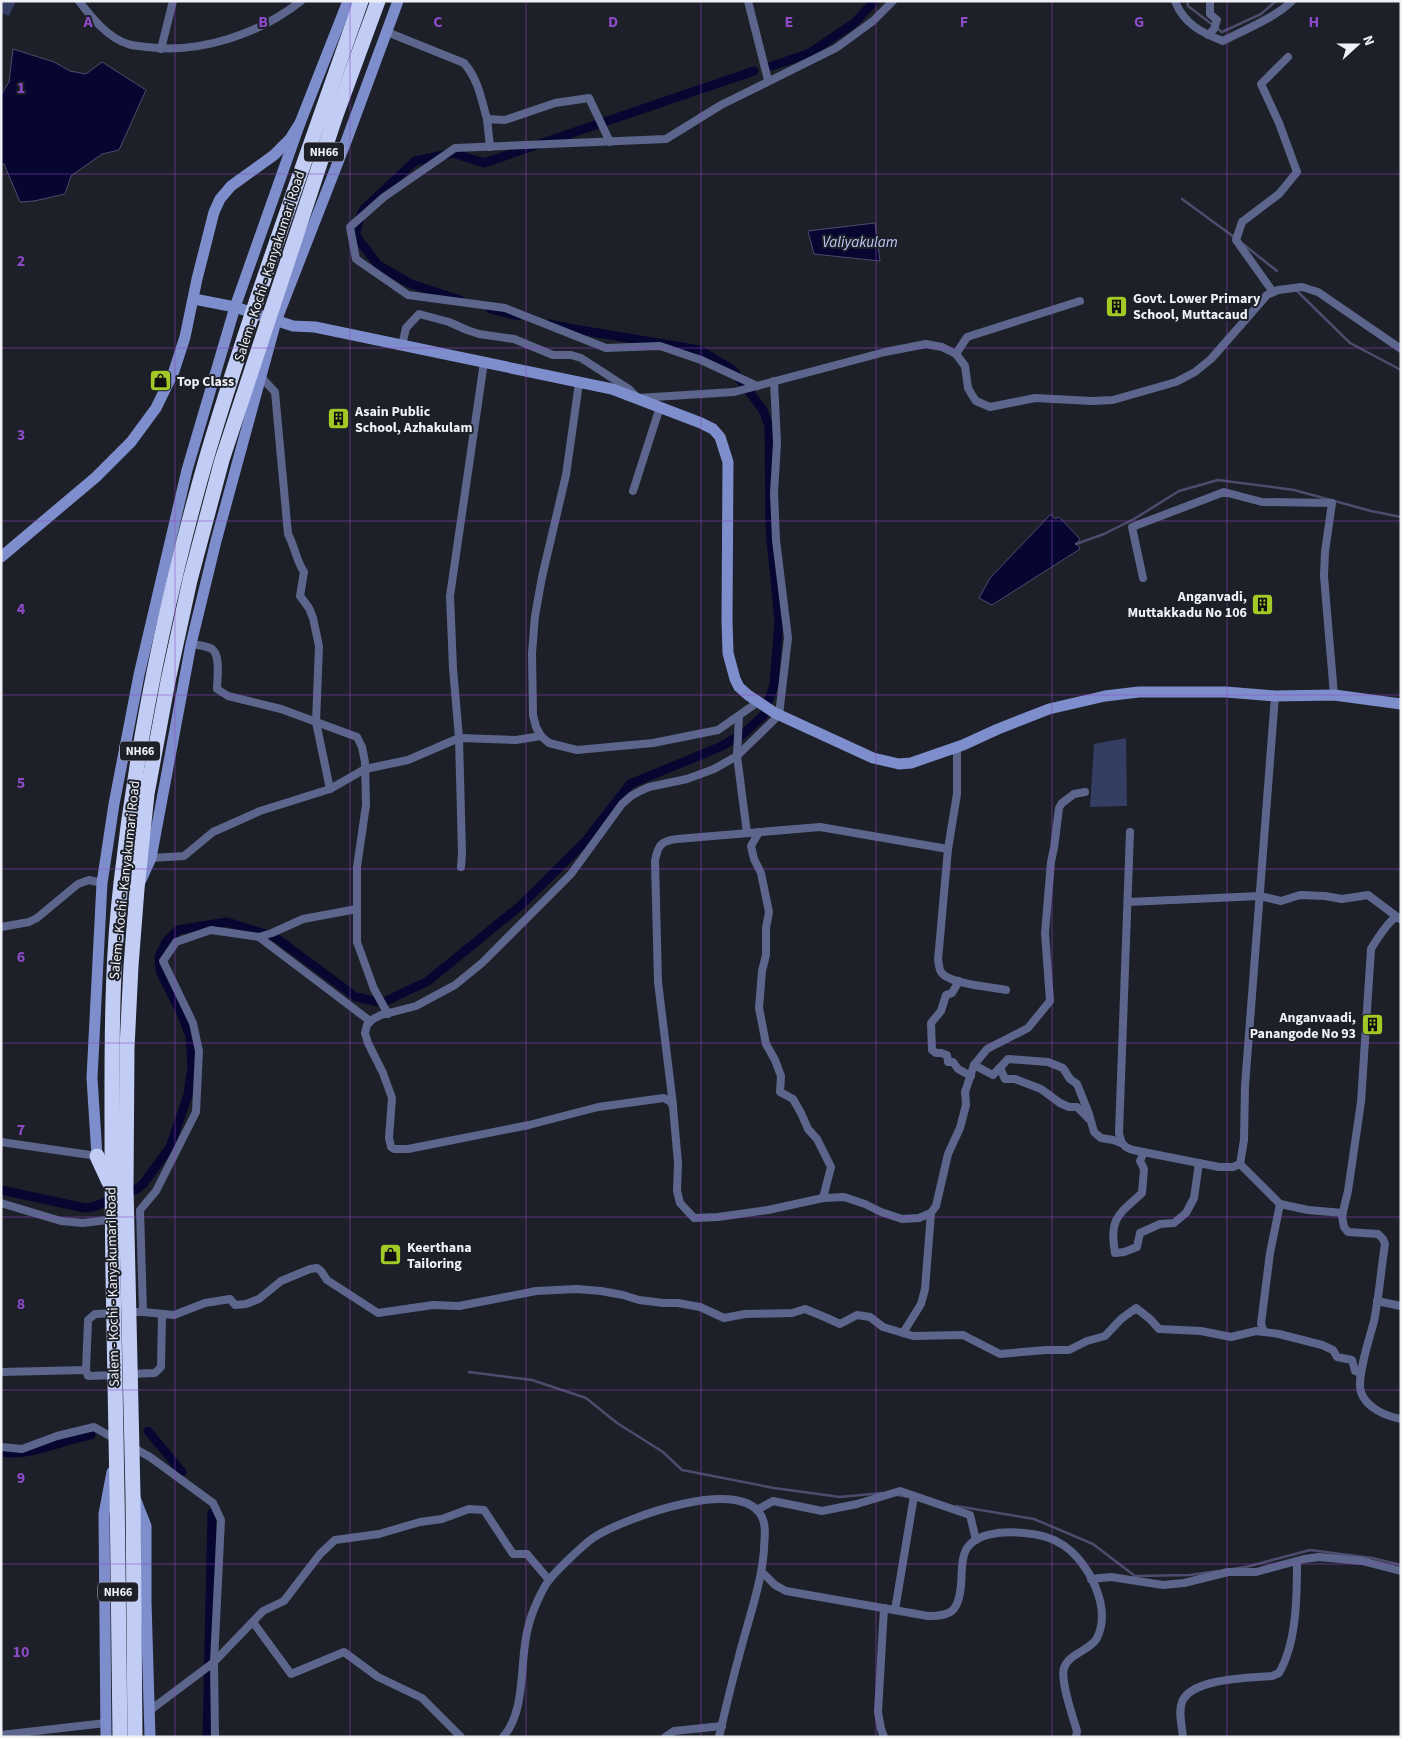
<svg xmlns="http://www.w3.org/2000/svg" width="1402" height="1738" font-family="'Source Sans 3',sans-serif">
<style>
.green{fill:#343d62}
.water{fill:#060630;stroke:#4c4c6c}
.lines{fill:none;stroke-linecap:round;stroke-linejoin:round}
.stream{stroke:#4c4c6c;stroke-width:2.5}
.canal{stroke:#060630;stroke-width:9}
.street{stroke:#5c668d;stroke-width:8}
.secondary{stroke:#7e8ecd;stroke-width:11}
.highway{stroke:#c2cdf5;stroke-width:15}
.grid{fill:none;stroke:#8c4ac7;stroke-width:1;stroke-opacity:0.55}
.labels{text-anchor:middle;stroke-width:4;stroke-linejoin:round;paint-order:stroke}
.shield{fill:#1d2028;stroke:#b0b2b9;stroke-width:1}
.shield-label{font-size:12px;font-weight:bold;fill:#eff1f7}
.street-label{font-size:14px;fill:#eff1f7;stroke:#1d2028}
.poi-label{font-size:14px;font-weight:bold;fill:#eff1f7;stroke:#1d2028;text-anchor:start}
.water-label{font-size:15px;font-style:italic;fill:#bdcaf8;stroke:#1d2028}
.grid-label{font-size:16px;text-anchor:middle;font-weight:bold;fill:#8c4ac7;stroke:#1d2028;stroke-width:4;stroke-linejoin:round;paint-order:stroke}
</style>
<rect width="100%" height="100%" fill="#1d2028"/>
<g class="green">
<path d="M1,1H16L9,16L1,13Z"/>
<path d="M1126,738L1127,806L1090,807L1094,744Z"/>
</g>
<g class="water">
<path d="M13,49L54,62L70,71L86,74L102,62L146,90L119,150L102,154L71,176L65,194L34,201L20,202L4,164H1V95L9,82Z"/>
<path d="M875,223L880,261L814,254L808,231Z"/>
<path d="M1051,514L1055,519L1059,517L1080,539L1077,543L1080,549L992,605L979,598L990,578Z"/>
</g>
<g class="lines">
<g class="stream">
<path d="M1187,1L1188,6L1222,32L1261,14L1276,1"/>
<path d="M1182,199L1234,237"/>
<path d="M1243,244L1277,271"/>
<path d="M1296,290L1350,343L1401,370"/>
<path d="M1076,544L1104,534L1134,519L1179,491L1218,480L1294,490L1371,511L1401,517"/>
<path d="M469,1372L532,1380L586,1398L617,1423L663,1452L682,1470L774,1488L840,1497L882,1493"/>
<path d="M897,1495L909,1497"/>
<path d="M956,1506L1034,1519L1093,1544L1135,1576L1190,1575L1218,1571"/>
<path d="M1233,1569L1250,1566L1310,1550L1372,1558L1401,1565"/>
</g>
<g class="canal">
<path d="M772,66L810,53L854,23L875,1"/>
<path d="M460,300L411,284L378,265L356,236L357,226L363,210L415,161L453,153L484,163L754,71"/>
<path d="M490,309L518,316"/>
<path d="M1,1190L85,1208L93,1207L137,1189L144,1183L170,1147L188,1095L192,1067L190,1036L181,1013L160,971L159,957L166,942L178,930L227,922L275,937L356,997L382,1003L428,981L520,906L584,843L630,784L720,747L743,734L763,716L774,685L779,621L770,529L769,426L763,410L733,370L700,350L568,328L550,324"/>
<path d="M148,1431L182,1472"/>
<path d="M1,1452C32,1457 61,1440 91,1435"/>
<path d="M207,1737L212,1513"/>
</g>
<g class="street">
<path d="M79,1C91,17 108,38 128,44C133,46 141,46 147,47C200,54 259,34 301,1"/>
<path d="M748,1L768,80"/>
<path d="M1175,1C1184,24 1202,33 1223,41C1244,30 1275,18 1292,1"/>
<path d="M387,32L464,63C478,79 481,98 487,119"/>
<path d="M1208,35L1214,29L1217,20L1210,14V1"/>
<path d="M161,49L173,1"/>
<path d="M490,147L487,119L505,120L555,103L589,98L610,142"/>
<path d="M1273,292L1236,240L1242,222L1279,194L1297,172L1279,123L1261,84L1288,57"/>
<path d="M402,345L406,328L419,314L449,322L467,330L479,334L514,339L553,355H571L581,358L629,389L638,398L734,392L885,352L926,344L942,347L956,354L965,366L968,388L972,395L976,401L990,407L1035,398L1092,401L1113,400L1176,382L1195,372L1211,359L1267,295L1278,290L1302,287L1318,292L1401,349"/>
<path d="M956,354L967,337L1080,301"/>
<path d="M261,377L275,392L288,534C295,547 296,560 304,572L300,596L309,608L313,618L319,646L316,722L330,789"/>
<path d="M774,381L777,443L774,493L776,540L788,638L779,715L737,756L714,769L687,779L649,787L640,791L631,796L622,804L571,874L482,963L455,985L416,1006L381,1015L373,1019L367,1025L365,1033L368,1043L383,1073L392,1098L389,1138L391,1147L394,1149H408L529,1125L598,1107L664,1098L671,1102L673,1107L678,1163L677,1191L680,1203L694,1218L718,1217L768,1210L823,1198L844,1197L865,1204L881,1212L902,1219L919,1218L931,1213L936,1206L948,1154L960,1128L966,1105L965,1092L974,1065L987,1049L1028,1028L1050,1001L1045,933L1051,862L1054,848L1059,808L1062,803L1074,794L1085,792"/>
<path d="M579,383L566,475L542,577L535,616L532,653L533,715L536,727L541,736L549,743L577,750L653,743L718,730L758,702"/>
<path d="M757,386L701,360L660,346L606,348L505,308L408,295L356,259L350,227L384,197L455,148L666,139L721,105L836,48L873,21L893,1"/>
<path d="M633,491L660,407"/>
<path d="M1143,578L1132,527L1224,492L1262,502L1332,503L1325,552L1324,576L1334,695"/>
<path d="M191,644C197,645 207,646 212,649C221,655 217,679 217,689L228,696L281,709L357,737L362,747L365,762L366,805L357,867V942L374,989L388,1014"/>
<path d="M739,716L737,756L747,833"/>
<path d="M957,747V794L948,849L938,960C939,963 939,969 941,972C948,984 992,987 1006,990"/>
<path d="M759,832L751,846L754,859L761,873L769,912L766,928V955L762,971L759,1008L766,1044L775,1060L781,1076L780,1092L793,1099L801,1113L808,1129L817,1139L831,1167L823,1198"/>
<path d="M1130,832L1119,1133C1121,1143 1123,1147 1133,1150L1219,1167H1233L1240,1164L1244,1140L1245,1086L1275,696"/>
<path d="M151,858L184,856L213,832L260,811L330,789L365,769L408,760L459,738L516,740L541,736"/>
<path d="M461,867L462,853L459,738L453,668L450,596L484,362"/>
<path d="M1128,902L1260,896L1281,901L1300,895L1325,896L1342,899L1368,895L1400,919"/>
<path d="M1396,917C1389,921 1376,940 1371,949L1361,1102L1348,1191L1342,1216L1344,1227L1348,1232L1378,1234L1383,1239L1385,1244C1381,1270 1379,1296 1374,1321C1370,1337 1356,1378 1361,1392C1366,1408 1386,1416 1401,1419"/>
<path d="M1,927L29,922L37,918L78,884L89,880L102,883"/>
<path d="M259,937L272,933L303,919L357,909"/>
<path d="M959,981L952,993L946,995L941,1011L931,1023L932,1050L936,1053H941L947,1055L948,1062H953L958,1069L971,1076"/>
<path d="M974,1065L993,1075L1008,1059L1048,1062L1063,1068L1070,1079L1077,1084L1089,1114L1094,1132L1101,1138L1113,1140L1121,1143"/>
<path d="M1000,1068L1005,1079H1015L1041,1089L1060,1103L1069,1107H1077L1089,1119"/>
<path d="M673,1105L658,982L655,861C658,845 661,841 677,839L820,827L948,849"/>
<path d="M1,1142L97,1156"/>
<path d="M1144,1152L1140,1161L1144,1169L1142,1193C1118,1215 1109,1218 1115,1253L1124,1252L1137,1247L1140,1233L1160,1224L1174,1223L1186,1213L1194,1198L1199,1163"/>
<path d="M1240,1164L1280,1204L1308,1210L1343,1213"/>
<path d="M1,1203L61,1221L83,1223L115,1219"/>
<path d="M1377,1301L1401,1306"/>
<path d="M126,1312H143L140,1210L156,1191L196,1112L199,1051L193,1023L163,961L176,942L211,930L259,937L370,1021"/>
<path d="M143,1312L174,1315L205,1303L230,1299L235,1305L246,1304L259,1299L281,1281L310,1269L317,1268L321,1271L327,1280L378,1313L433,1305L459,1306L536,1291L577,1289L601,1291L623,1295L639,1300L663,1303H678L700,1307L724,1318L745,1314L792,1313L805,1309L827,1318L840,1324L857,1315L870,1317L883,1327L913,1336L963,1335L1000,1354L1046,1350H1069L1087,1341L1105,1336L1121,1319L1136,1308L1150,1319L1159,1329L1201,1331L1231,1337L1256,1331L1279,1334L1322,1345L1333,1350L1337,1357L1352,1360L1355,1371L1361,1373"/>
<path d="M1264,1332L1261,1324L1270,1253L1280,1204"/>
<path d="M903,1333L921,1304L925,1289L931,1213"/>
<path d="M86,1370L88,1376L117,1375"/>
<path d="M1,1372L86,1370L88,1320L95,1314L115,1313"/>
<path d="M129,1374L155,1373L161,1367L162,1315"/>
<path d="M1,1447L22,1449L57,1436L94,1427L117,1440"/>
<path d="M132,1447L150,1457L213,1503L221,1520L214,1662L215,1737"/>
<path d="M757,1510L773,1501L822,1511L857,1504L900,1491L970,1515L976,1540"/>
<path d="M762,1572L775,1585L786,1591L928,1616C935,1616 947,1616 953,1610C959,1603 960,1594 961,1585C962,1575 961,1564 964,1555C970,1532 1005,1531 1024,1533C1038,1534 1051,1537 1063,1545C1089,1562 1112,1608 1097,1638C1090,1651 1069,1653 1064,1668C1060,1681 1073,1717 1077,1731L1076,1737"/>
<path d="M1091,1579L1111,1577L1163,1585L1184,1583L1228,1572H1256L1304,1559L1319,1557L1362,1561L1401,1571"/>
<path d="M884,1608L878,1712L881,1729L884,1737"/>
<path d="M895,1610L914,1496"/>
<path d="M253,1622L291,1674L344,1652L378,1677L422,1698L461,1737"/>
<path d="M149,1711L213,1663L263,1611L284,1601L320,1554L335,1540L379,1534L420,1522L442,1519L469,1509L484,1510L513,1554H527L549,1580"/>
<path d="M1,1735L106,1723"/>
<path d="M503,1737C527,1710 519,1661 528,1628C531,1614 541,1591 549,1580C557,1570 583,1545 593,1538C621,1519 752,1470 764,1523C766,1532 764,1541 764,1550C761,1587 747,1623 738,1660C731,1685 725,1711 719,1737"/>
<path d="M665,1737L674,1731L722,1726"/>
<path d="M1183,1737C1182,1726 1178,1712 1182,1702C1191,1678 1250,1678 1272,1676L1279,1673C1297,1642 1297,1595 1297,1561"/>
</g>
<g class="secondary">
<path d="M194,299L235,307L293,326L315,327L612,389L701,423L713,429L720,437L728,462L727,621L728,653L735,679L739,687L748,695L775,713L873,758L899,764L911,763L963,745L998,729L1049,709L1105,696L1139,692H1226L1275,696L1334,695L1401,704"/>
<path d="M1,557L96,477L131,442L156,408L174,371L185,337L197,279L214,212L220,199L231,186L274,155L290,139L300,123L348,1"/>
<path d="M141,880L151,858L191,644L216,541L276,321L347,139L398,1"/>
<path d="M97,1156L92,1078L102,883L114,804L139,675L187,470L235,307L300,123"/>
<path d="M135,1498L146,1526V1602L150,1737"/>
<path d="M106,1737L104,1514L112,1472"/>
</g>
<g class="highway">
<path d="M97,1156L109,1182"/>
<path d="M120,1737C119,1583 116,1428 113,1274C112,1212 112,1150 112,1087C112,1019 113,951 121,883C137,739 167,595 207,456C253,303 308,152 361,1"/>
<path d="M135,1737L133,1495L126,1188L127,1048L131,966L137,889L147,794L168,681L190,580L222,460L336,115L378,1"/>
</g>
</g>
<path class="grid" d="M175,1V1737M350,1V1737M526,1V1737M701,1V1737M876,1V1737M1052,1V1737M1227,1V1737M1,174H1401M1,348H1401M1,521H1401M1,695H1401M1,869H1401M1,1043H1401M1,1217H1401M1,1390H1401M1,1564H1401"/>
<defs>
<symbol id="building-square" viewBox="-11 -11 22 22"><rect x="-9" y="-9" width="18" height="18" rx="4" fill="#a3c926" stroke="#1d2028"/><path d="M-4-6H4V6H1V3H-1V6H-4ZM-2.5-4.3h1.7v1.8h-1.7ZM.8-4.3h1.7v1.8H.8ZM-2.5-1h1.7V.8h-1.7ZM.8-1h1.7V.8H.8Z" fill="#111"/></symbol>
<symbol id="shop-square" viewBox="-11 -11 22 22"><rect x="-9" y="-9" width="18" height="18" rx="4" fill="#a3c926" stroke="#1d2028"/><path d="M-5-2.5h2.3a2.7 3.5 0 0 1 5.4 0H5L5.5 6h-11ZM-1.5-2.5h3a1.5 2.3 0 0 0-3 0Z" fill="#111"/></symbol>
</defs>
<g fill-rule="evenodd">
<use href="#building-square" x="1104" y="294" width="25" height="25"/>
<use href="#shop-square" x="148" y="368" width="25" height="25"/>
<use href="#building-square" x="326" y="406" width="25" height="25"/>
<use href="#building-square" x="1250" y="592" width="25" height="25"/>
<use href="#building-square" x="1360" y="1012" width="25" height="25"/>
<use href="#shop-square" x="378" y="1242" width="25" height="25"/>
</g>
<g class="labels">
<g class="shield">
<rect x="304" y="142.5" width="40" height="19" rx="4"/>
<rect x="120" y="741.5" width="40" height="19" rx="4"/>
<rect x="98" y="1582.5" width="40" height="19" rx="4"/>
</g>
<g class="shield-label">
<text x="324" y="156">NH66</text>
<text x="140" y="755">NH66</text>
<text x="118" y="1596">NH66</text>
</g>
<g class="street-label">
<text transform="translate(269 266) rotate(-72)" y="5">Salem - Kochi - Kanyakumari Road</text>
<text transform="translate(124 880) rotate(-84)" y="5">Salem - Kochi - Kanyakumari Road</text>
<text transform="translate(112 1287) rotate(-91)" y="5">Salem - Kochi - Kanyakumari Road</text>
</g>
<g class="poi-label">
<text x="1133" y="303">Govt. Lower Primary<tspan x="1133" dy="16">School, Muttacaud</tspan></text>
<text x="177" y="386">Top Class</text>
<text x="355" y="416">Asain Public<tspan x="355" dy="16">School, Azhakulam</tspan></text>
<text x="1247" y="601" text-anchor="end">Anganvadi,<tspan x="1247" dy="16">Muttakkadu No 106</tspan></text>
<text x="1356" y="1022" text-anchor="end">Anganvaadi,<tspan x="1356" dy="16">Panangode No 93</tspan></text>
<text x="407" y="1252">Keerthana<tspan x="407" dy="16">Tailoring</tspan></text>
</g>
<g class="water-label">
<text x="860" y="247">Valiyakulam</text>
</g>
</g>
<g class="grid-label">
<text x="88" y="27">A</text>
<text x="263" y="27">B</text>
<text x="438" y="27">C</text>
<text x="613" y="27">D</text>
<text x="789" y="27">E</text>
<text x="964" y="27">F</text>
<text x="1139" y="27">G</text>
<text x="1314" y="27">H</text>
<text x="21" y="93">1</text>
<text x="21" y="266">2</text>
<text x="21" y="440">3</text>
<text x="21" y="614">4</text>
<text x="21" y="788">5</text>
<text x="21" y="962">6</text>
<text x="21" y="1135">7</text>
<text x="21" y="1309">8</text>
<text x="21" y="1483">9</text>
<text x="21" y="1657">10</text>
</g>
<rect width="1402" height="1738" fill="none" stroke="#eff1f7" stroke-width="5"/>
<g transform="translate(1357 45) rotate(69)" stroke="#1d2028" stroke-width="4" paint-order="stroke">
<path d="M0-4L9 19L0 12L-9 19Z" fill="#eff1f7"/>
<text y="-8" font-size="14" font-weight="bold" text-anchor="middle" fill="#eff1f7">N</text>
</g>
</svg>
